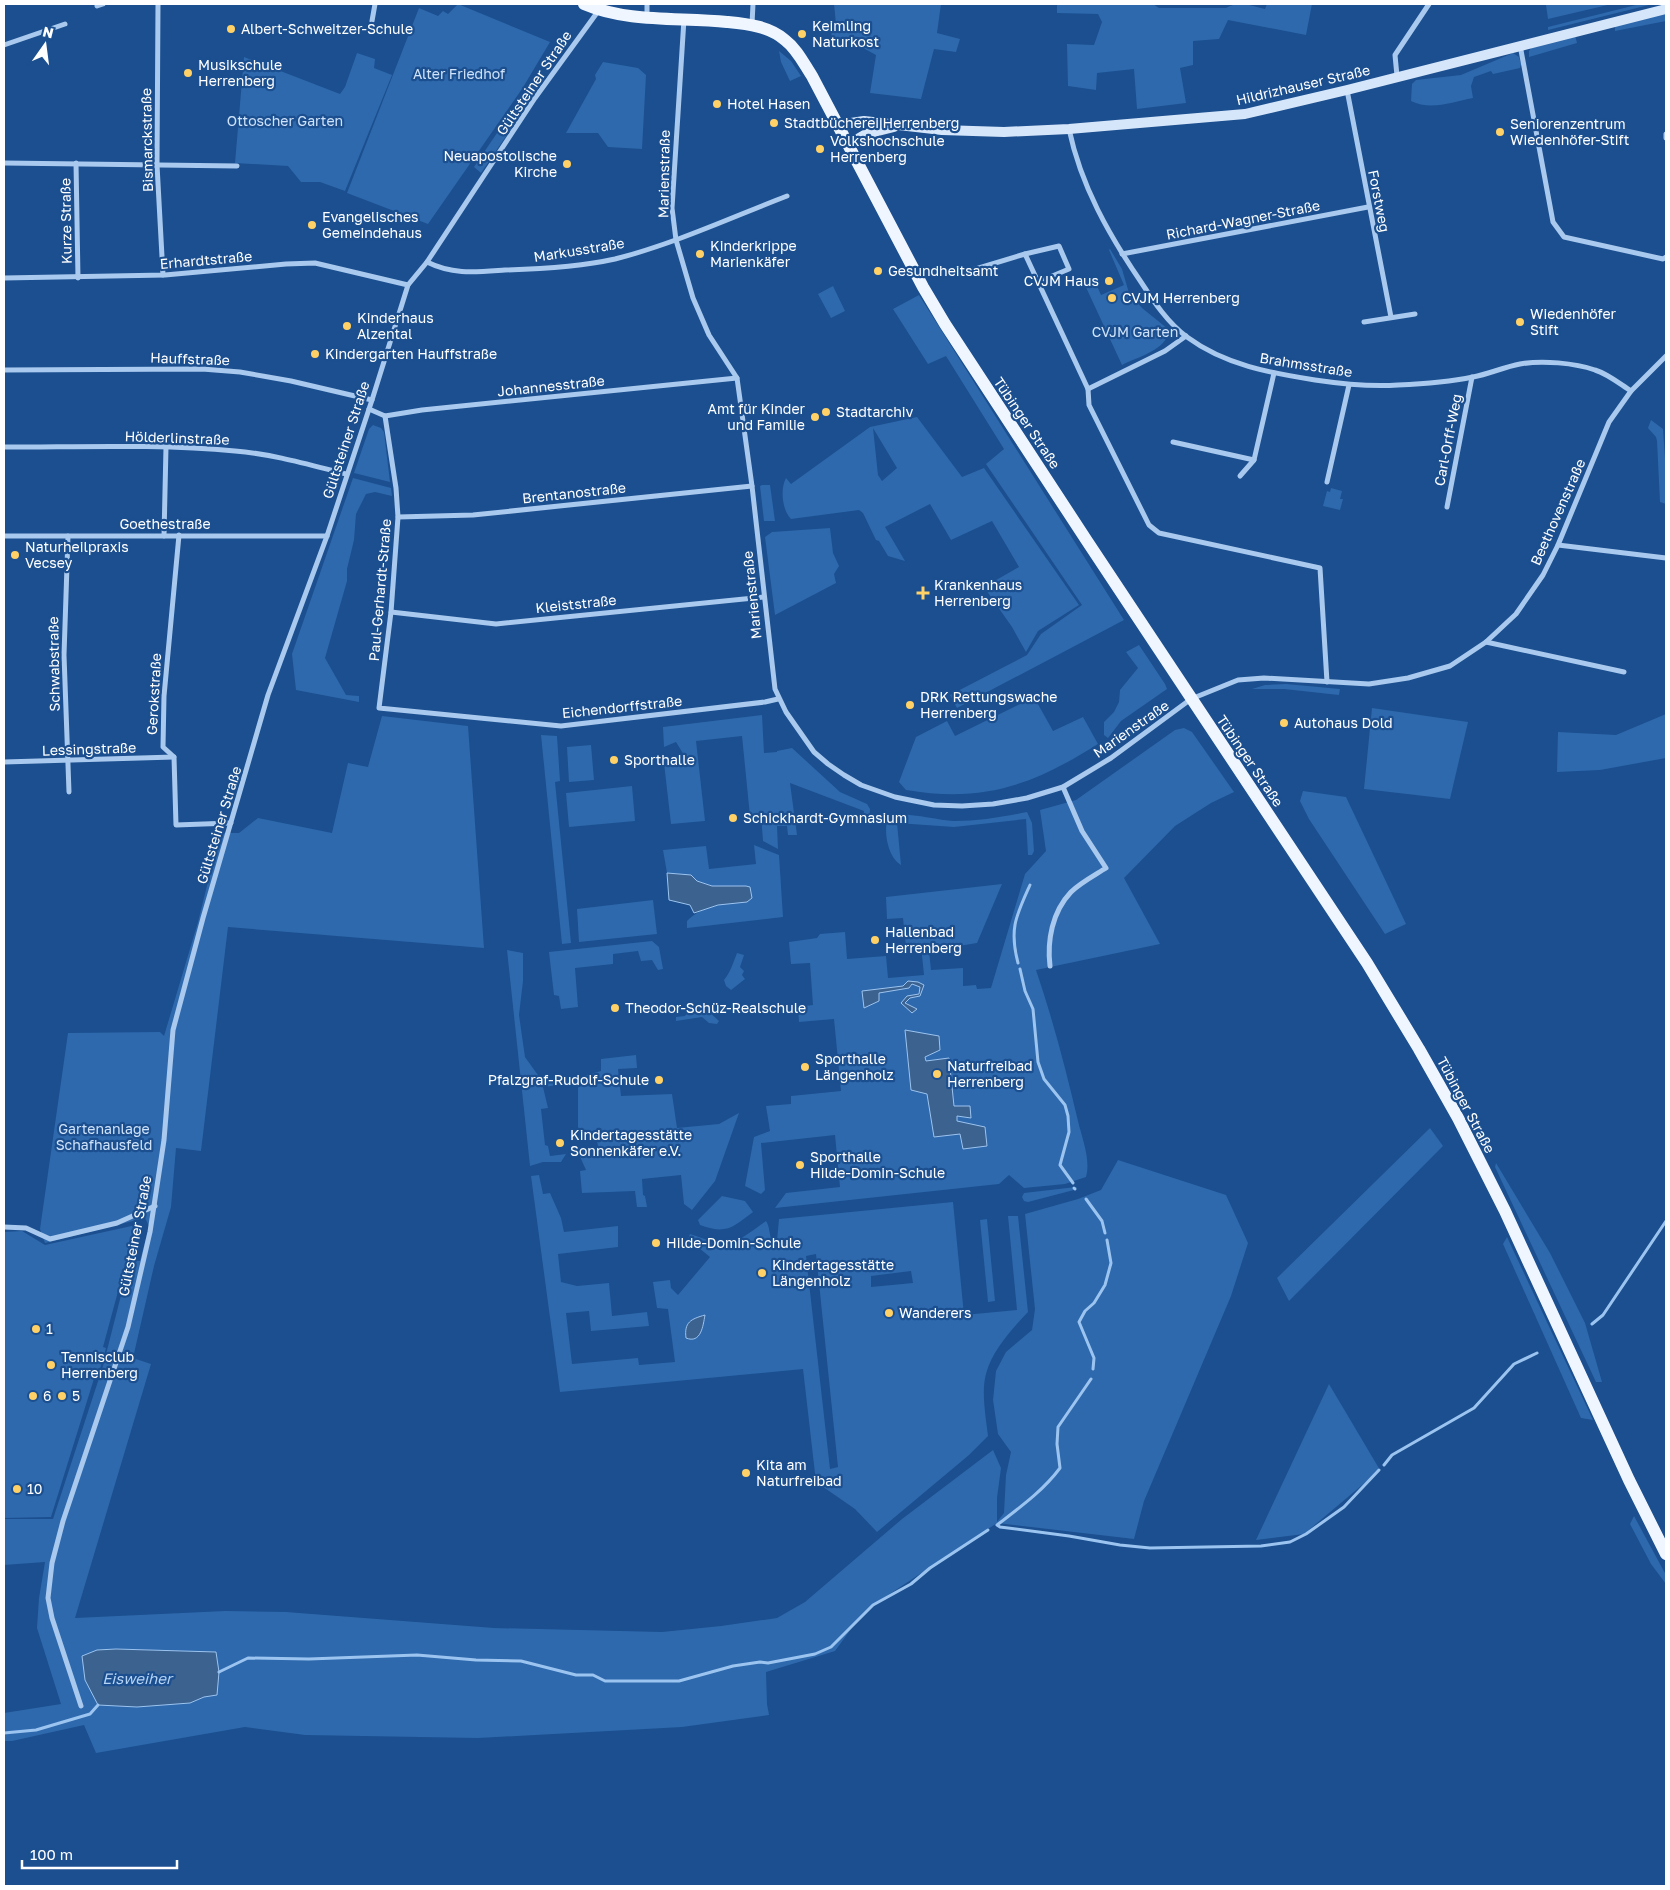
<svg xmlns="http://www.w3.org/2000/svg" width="1670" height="1890" font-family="'Golos Text',sans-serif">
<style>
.green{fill:#2e69ad;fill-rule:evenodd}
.water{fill:#3c6290;stroke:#9cc4f0}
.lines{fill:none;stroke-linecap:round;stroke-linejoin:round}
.stream{stroke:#9cc4f0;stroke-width:3}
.minor{stroke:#a9c9ee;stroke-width:5}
.secondary{stroke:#d6e6fa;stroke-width:10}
.primary{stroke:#f0f6ff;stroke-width:12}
.poi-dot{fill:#ffd166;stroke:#1b4f8f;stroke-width:2}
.labels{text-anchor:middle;stroke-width:4.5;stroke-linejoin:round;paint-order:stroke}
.poi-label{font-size:14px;fill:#fff;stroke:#1b4f8f;text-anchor:start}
.park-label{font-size:14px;fill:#cfe3fa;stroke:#1b4f8f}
.street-label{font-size:14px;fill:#fff;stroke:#1b4f8f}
.water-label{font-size:15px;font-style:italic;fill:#b5d3f5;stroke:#1b4f8f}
</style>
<rect width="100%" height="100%" fill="#1b4f8f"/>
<g class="green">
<path d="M458,4L550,42L522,89L428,224L347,193L419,8L438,16L443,11L448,14Z"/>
<path d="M834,4H941L937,33L960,39L956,52L934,49L921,99L870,93L876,55L854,43L839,47L832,40L831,30L836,24Z"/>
<path d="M1057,4H1153L1159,8H1226C1239,0 1252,6 1265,9L1267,4H1312L1306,35L1228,20L1219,39L1193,41V65L1180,68L1186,103L1137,109L1134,69L1097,73L1096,90L1068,86L1067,44L1094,45L1102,22L1098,14L1057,13Z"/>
<path d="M1550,4H1612L1548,19L1546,5Z"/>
<path d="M1640,4H1653L1548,30V27Z"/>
<path d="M1666,13V21L1615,31V26Z"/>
<path d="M1575,35L1577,43L1529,57V51L1531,48Z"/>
<path d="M779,51L791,61L801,76L790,81L781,62Z"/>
<path d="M357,53L375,59L374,68L392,75L345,191L320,182H301L288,166L235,163L244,57L340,94L345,87Z"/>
<path d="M1513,53L1519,57L1521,64L1520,68L1493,74L1491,71L1474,77L1471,86L1473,98C1453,102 1430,111 1411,101L1412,84L1416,80L1461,75Z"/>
<path d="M603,62L638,68L646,75L642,149L608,147L598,133H566L596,79L595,75Z"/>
<path d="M524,93L532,98L481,173L474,167Z"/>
<path d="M1110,249L1122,269L1129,293L1142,308L1168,329C1170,349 1137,357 1122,365L1084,283L1094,279L1101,295L1124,285L1109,250Z"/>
<path d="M833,286L845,311L831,318L818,294Z"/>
<path d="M919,295L1124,620L957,708L950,695L1027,655L1041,634L1082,605L986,464L1004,449L946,356L928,364L893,309Z"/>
<path d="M917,417L962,477L984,468L1079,605L1038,631L1026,652L1012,627L984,587L1019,567L992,521L951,540L930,504L885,527L905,561L888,556L879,541L876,540L863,513L859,510L791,519C782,510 780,489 786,478L791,484L870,427ZM873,428L897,468L882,481L878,475Z"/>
<path d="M1651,420L1663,429L1665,458L1666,459V504L1660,502L1657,441L1656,437L1648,428Z"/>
<path d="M373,425L381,428L384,432L390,482L354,473L369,429Z"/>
<path d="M353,478L391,488L392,496L375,492L366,494L356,514L354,540L347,569V581L325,658L346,695L359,696V702L296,690L292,654Z"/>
<path d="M762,485H770L775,521H764L760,486Z"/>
<path d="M1331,488L1342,491L1340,499H1343L1340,510L1323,506L1327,491L1330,492Z"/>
<path d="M830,528L833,553L839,566L834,574L836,583L775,615L765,537L772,532Z"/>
<path d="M1139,645L1165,684L1167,689L1121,721L1108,738L1104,735V722L1114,712L1119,702L1120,690L1138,668L1126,652Z"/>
<path d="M1286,684L1340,689L1339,695L1284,689H1252L1265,685Z"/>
<path d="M1034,697L1053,731L1083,717L1098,744C1033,785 984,803 906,790L899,782L916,737L947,721L955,736Z"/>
<path d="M1372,708L1468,722L1450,799L1364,789Z"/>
<path d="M1666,714V758L1600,770L1557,772L1558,732L1616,735Z"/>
<path d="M762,715L764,753L777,752V751L792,748L840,792L867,804L870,809L869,822H864V811L790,783L797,835H788L787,826H777L778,849L763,841L761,815L750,816L742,736L696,741L705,821L671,824L664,763H672L684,755L676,742L664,747L663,727Z"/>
<path d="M382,716L468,726L484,948L228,927L201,1151L176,1148L171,1207L154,1266L133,1358L151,1364L75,1618L225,1611L286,1612L494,1628L662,1632L721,1626L777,1618L805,1602L902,1519L993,1450L1001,1468L997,1498V1522L1004,1513L1006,1475L1011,1452L998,1434L993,1400L996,1371L1006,1352L1032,1330L1035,1309L1025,1214L1078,1199L1101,1190L1118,1160L1226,1195L1248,1243L1231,1296L1144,1501L1134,1539L997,1523L873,1605L859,1618L835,1651L766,1672L767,1704L769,1715L682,1727L478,1738L305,1735L245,1727L96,1753L84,1725L12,1741H4V1713L61,1704L37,1628L39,1598L45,1562L4,1565V1519H53L103,1366L130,1260L140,1261L149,1226L145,1218L45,1243L40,1229L68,1033L160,1032L164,1036L198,922L220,833H239L258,818L332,833L348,763L368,767ZM116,1649L216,1652V1695L204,1697L190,1703L97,1650Z"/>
<path d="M1184,728L1192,732L1234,792L1211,803L1175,826L1124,878L1160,944L1036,970C1053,1020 1066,1070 1078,1121C1082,1138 1091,1160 1086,1177L1065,1184L1024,1188L1009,1175L999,1184L775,1208L786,1193L840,1187L835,1135L761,1143L765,1190L761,1194L745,1186L754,1137L770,1131L766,1106L791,1104V1096L841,1091L834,1019L799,1022L798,1007L813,1005L810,963L791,964L789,942L817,938L820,934L845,932L847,959L886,956L888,978L924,975L921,946L906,947L903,918L887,919L886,897L1002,884L977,943L929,951L931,970L963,968V986L976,985L977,989L991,988L1025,874L1046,851L1040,810L1076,800L1175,730Z"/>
<path d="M541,735L557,736L560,781L555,782L571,943L562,944Z"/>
<path d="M591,745L594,780L569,782L567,747Z"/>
<path d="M632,786L635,821L569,827L566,793Z"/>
<path d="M1303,791L1346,797L1406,924L1385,934L1309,819L1300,801Z"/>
<path d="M1027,812L1032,823L1034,851L1032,855H1028L1026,819L954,827L897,823L901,865C888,858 882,829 889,816C905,811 935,820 954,821C980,821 1002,817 1027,812Z"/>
<path d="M754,845L779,855L783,917L687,928V921C702,905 726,903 747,902L750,888L712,886L697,881L691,875L667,873L663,850L706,846L709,869L756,864Z"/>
<path d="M653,900L657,934L579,942L577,909Z"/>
<path d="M652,941L659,947L663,969L658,970L652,960L641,961L638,951L613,954V964L575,968L578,1007L561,1009L559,996L554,995L549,952Z"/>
<path d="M507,950L523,953V981L519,1015L525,1057L540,1078H566L567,1084L543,1087L548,1108L541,1109L545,1145L548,1146L550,1156L566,1154L561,1162H543L530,1166Z"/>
<path d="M737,953L744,955L740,967L744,971L742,975L745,979L731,990L726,986L724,980C731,971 733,963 737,953Z"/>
<path d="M707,1010L719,1021L717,1024L709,1023L702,1017L676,1021V1017L685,1016L689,1011Z"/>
<path d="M636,1055L637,1068L618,1069L621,1096L672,1094L677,1128L719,1124L739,1113L715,1181L692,1210L684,1204L681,1175L642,1179L643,1195L645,1196L647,1207H637L635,1191L582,1193L580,1171L586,1170L577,1150L598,1147L596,1132L578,1134V1081L583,1076L601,1071V1059Z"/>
<path d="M1430,1128L1443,1146L1289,1301L1277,1278Z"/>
<path d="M1496,1163L1550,1253L1585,1323L1602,1382H1596L1495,1167Z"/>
<path d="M539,1175L543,1194L550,1193L561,1218L564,1232L618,1226V1247L558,1254L561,1282L577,1286L609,1283L612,1316L647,1312L649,1326L591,1331L589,1311L566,1313L572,1364L638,1358L639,1365L675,1362L668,1309L657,1308L653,1282L670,1280L671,1288L678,1295L710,1257L688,1239L690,1234C733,1249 730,1246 766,1221C770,1227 769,1234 772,1241H777L779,1219L953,1202L964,1315L1017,1310L1008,1216H1018L1028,1312C1012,1329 992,1351 986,1374C981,1392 986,1418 988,1436L969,1455L877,1532L855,1509L816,1482L803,1369L560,1392L531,1176ZM816,1254L838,1467L830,1469L806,1256ZM911,1271L913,1283L871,1287V1276Z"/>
<path d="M1076,1187L1077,1188L1074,1190L1028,1202L1024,1201L1022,1197L1024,1193Z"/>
<path d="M722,1196L745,1201L753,1212C733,1227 727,1235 700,1225L698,1220Z"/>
<path d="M987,1219L995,1301L988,1302L980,1220Z"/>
<path d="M136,1225L103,1347L106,1348L100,1369H97L51,1517L4,1518V1232L22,1231L45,1245Z"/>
<path d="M1507,1237L1593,1420L1581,1418L1503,1244Z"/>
<path d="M1329,1384L1380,1470L1304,1534L1256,1540Z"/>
<path d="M1634,1516L1666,1575V1584L1651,1564L1630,1524Z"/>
</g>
<g class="water">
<path d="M667,873L691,875L697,881L712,886H746L750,887L752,898L747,902L718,905L694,913L690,905L669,900Z"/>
<path d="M908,981L918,982L924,985L920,996L910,998L905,1003L917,1009L912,1013L901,1003L907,996L919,994L920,987L912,984L909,988L879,993V1001L864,1008L862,991L903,986Z"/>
<path d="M905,1030L939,1036L940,1050L925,1057L926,1061L949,1058L954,1106H970L971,1118L957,1116V1121L985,1127L987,1146L963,1149L960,1134L934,1137L927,1094L911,1090Z"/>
<path d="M705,1315C703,1326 701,1344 686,1338C684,1322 691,1319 705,1315Z"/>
<path d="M116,1649L216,1652L219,1672L217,1695L204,1697L190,1703L137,1707L98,1705L85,1680L82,1656L97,1650Z"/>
</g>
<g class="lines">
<g class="stream">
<path d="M1018,963C1009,929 1016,916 1030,885"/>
<path d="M1020,969L1025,991L1033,1009L1038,1062L1044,1079L1065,1105L1068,1116L1069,1132L1060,1165L1073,1183"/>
<path d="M1074,1188L1075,1189"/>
<path d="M1086,1199L1102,1221L1105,1233"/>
<path d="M1592,1324L1603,1315L1666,1221"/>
<path d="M1093,1369L1094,1358L1079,1322L1085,1311L1094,1303L1105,1285L1111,1263L1107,1240"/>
<path d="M1091,1379L1058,1427L1057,1444L1060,1468C1043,1491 1019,1508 997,1525L1000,1527L1069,1536L1120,1545L1150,1548L1261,1546L1290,1542L1306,1534L1344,1507L1379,1470"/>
<path d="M1384,1465L1392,1455L1474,1408L1514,1364L1537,1353"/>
<path d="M219,1672L248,1658L309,1659L417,1655L476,1660L521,1661L576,1675H593L605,1681H679L733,1666L760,1662L768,1663L815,1654L831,1647L873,1605L911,1584L930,1568L988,1530"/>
<path d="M4,1733L36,1730L90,1714L98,1705"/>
</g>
<g class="minor">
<path d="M158,4L157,165L163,275"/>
<path d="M97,6L103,4"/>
<path d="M647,16V4"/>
<path d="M684,19L672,208L676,240L693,298L709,335L737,378L752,486L775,689L786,712L814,752L828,764L844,775L861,785L895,797L934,805L962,806L993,804L1027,798L1063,787L1111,758L1191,699L1238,680L1264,678L1369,684L1408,678L1450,666L1486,642L1516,614L1543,575L1558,545L1609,422L1631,391L1666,356"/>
<path d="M372,21L375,4"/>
<path d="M752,24L753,4"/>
<path d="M4,45L65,24"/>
<path d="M1520,45L1553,222L1564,237L1663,259L1666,257"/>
<path d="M1397,76L1395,55L1429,4"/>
<path d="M1347,90L1391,317"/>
<path d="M1069,129C1081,186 1109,235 1141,282C1154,302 1168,323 1187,337C1225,365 1270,373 1315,380C1342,384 1370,387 1398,385C1422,384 1449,382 1473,377C1489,374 1504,367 1520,364C1542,360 1575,363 1595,370C1608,374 1620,384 1631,391"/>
<path d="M1666,138V134"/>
<path d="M4,163L237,166"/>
<path d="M76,163L78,278"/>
<path d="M1025,254L1059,246L1069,269L1038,282"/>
<path d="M1122,254L1368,207"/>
<path d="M427,262C453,275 476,272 505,270C541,269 579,267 615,259C674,244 730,218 787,196"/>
<path d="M959,274L1025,254L1088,389L1089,405L1149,525L1159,533L1320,568L1327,682"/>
<path d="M4,278L165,275L286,264L315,263L408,285"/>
<path d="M1364,322L1415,314"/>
<path d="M4,370L202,369L240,372L291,381L372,400"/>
<path d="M1088,389L1165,351L1186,336"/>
<path d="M369,409L385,416L422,410L737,378"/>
<path d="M385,416L396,488L398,517L391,612L379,708L561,726L765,702L778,699"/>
<path d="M1173,442L1254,460L1274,373"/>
<path d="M4,447C81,447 158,444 235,451C273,454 310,465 346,474"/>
<path d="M1240,476L1254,460"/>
<path d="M1327,482L1349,385"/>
<path d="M1447,507L1472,377"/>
<path d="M398,517L473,515L752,486"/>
<path d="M179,535L164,696L163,747L174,757L176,825L231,823"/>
<path d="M4,536H327"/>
<path d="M68,536L64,655L69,792"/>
<path d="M164,536L166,447"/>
<path d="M1558,545L1666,558"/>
<path d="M391,612L496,624L764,597"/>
<path d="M1486,642L1624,672"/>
<path d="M4,762L174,757"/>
<path d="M1050,966C1047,941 1052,912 1071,892C1080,883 1095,875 1106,868L1082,831L1063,787"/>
<path d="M4,1227L26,1228L50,1239L117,1223L155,1206"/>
<path d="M81,1706L52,1618L48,1598L52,1563L63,1521L128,1327L150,1232L164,1140L173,1030L203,918L268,695L327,536L372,400L408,285L427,262L535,98L599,10"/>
</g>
<g class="secondary">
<path d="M840,128L851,123L864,121L942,130L1004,132L1069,129L1245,114L1347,90L1666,9"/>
<path d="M849,144L866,134L894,127"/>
</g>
<path class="primary" d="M584,4C628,23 680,17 727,22C747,24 769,26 785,40C797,49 804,64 812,76L923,287L945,324L1087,541L1367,963L1419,1049L1458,1118L1505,1211L1629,1480L1666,1554"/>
</g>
<g class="poi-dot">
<circle cx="231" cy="29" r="5"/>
<circle cx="802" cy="34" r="5"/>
<circle cx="188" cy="73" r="5"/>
<circle cx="717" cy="104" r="5"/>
<circle cx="774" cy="123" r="5"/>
<circle cx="1500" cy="132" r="5"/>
<circle cx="820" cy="149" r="5"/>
<circle cx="567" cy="164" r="5"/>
<circle cx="312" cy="225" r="5"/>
<circle cx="700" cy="254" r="5"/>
<circle cx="878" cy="271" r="5"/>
<circle cx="1109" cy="281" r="5"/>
<circle cx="1112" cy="298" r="5"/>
<circle cx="1520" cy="322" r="5"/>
<circle cx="347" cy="326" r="5"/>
<circle cx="315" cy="354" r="5"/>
<circle cx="826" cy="412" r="5"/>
<circle cx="815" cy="417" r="5"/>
<circle cx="15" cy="555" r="5"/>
<path d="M920.5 585.5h5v5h5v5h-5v5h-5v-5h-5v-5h5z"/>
<circle cx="910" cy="705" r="5"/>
<circle cx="1284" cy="723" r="5"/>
<circle cx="614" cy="760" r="5"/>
<circle cx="733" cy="818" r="5"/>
<circle cx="875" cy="940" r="5"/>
<circle cx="615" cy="1008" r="5"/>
<circle cx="805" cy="1067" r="5"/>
<circle cx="937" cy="1074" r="5"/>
<circle cx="659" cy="1080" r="5"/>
<circle cx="560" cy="1143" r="5"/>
<circle cx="800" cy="1165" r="5"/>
<circle cx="656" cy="1243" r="5"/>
<circle cx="762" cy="1273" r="5"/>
<circle cx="889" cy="1313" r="5"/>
<circle cx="36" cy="1329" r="5"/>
<circle cx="51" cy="1365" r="5"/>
<circle cx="33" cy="1396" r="5"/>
<circle cx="62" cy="1396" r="5"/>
<circle cx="746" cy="1473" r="5"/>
<circle cx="17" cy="1489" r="5"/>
</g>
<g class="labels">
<g class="poi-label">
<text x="812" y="31">Keimling<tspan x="812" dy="16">Naturkost</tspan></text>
<text x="241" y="34">Albert-Schweitzer-Schule</text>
<text x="198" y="70">Musikschule<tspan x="198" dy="16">Herrenberg</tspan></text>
<text x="727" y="109">Hotel Hasen</text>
<text x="784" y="128">Stadtbücherei Herrenberg</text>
<text x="1510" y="129">Seniorenzentrum<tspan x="1510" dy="16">Wiedenhöfer-Stift</tspan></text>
<text x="830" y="146">Volkshochschule<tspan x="830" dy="16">Herrenberg</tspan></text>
<text x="557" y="161" text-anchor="end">Neuapostolische<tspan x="557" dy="16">Kirche</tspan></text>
<text x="322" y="222">Evangelisches<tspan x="322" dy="16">Gemeindehaus</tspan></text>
<text x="710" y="251">Kinderkrippe<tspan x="710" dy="16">Marienkäfer</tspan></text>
<text x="888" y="276">Gesundheitsamt</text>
<text x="1099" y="286" text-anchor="end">CVJM Haus</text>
<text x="1122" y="303">CVJM Herrenberg</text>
<text x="1530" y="319">Wiedenhöfer<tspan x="1530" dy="16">Stift</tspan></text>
<text x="357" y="323">Kinderhaus<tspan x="357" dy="16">Alzental</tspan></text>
<text x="325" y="359">Kindergarten Hauffstraße</text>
<text x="805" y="414" text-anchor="end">Amt für Kinder<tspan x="805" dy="16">und Familie</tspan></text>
<text x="836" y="417">Stadtarchiv</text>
<text x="25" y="552">Naturheilpraxis<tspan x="25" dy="16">Vecsey</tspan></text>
<text x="934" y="590">Krankenhaus<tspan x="934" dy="16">Herrenberg</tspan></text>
<text x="920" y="702">DRK Rettungswache<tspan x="920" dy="16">Herrenberg</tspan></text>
<text x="1294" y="728">Autohaus Dold</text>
<text x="624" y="765">Sporthalle</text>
<text x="743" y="823">Schickhardt-Gymnasium</text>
<text x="885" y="937">Hallenbad<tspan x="885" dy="16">Herrenberg</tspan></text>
<text x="625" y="1013">Theodor-Schüz-Realschule</text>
<text x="815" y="1064">Sporthalle<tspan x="815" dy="16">Längenholz</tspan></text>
<text x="947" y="1071">Naturfreibad<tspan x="947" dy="16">Herrenberg</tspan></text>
<text x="649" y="1085" text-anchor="end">Pfalzgraf-Rudolf-Schule</text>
<text x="570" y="1140">Kindertagesstätte<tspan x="570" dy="16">Sonnenkäfer e.V.</tspan></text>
<text x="810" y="1162">Sporthalle<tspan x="810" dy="16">Hilde-Domin-Schule</tspan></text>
<text x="666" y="1248">Hilde-Domin-Schule</text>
<text x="772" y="1270">Kindertagesstätte<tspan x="772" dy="16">Längenholz</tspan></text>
<text x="899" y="1318">Wanderers</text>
<text x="46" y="1334">1</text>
<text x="61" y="1362">Tennisclub<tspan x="61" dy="16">Herrenberg</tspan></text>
<text x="43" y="1401">6</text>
<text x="72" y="1401">5</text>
<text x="756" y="1470">Kita am<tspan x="756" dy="16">Naturfreibad</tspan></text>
<text x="27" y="1494">10</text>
</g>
<g class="park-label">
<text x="459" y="79">Alter Friedhof</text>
<text x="285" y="126">Ottoscher Garten</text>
<text x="1135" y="337">CVJM Garten</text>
<text x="104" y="1134">Gartenanlage<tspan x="104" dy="16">Schafhausfeld</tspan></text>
</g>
<g class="street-label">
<text transform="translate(534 83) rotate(-56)" y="5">Gültsteiner Straße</text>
<text transform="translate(1303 85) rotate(-13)" y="5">Hildrizhauser Straße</text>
<text transform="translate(147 140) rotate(-91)" y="5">Bismarckstraße</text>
<text transform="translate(664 174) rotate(-89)" y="5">Marienstraße</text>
<text transform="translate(1379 201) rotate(79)" y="5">Forstweg</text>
<text transform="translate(1243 220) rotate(-11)" y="5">Richard-Wagner-Straße</text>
<text transform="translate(66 221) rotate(-91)" y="5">Kurze Straße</text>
<text transform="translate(579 250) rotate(-9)" y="5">Markusstraße</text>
<text transform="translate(206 260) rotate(-5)" y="5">Erhardtstraße</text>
<text transform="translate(190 359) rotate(2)" y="5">Hauffstraße</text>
<text transform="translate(1306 365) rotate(9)" y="5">Brahmsstraße</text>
<text transform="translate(551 386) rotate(-6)" y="5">Johannesstraße</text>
<text transform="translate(1027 423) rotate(56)" y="5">Tübinger Straße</text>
<text transform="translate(177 438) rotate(2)" y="5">Hölderlinstraße</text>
<text transform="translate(346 440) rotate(-72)" y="5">Gültsteiner Straße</text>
<text transform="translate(1448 440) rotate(-79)" y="5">Carl-Orff-Weg</text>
<text transform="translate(574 493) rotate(-6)" y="5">Brentanostraße</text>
<text transform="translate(1558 512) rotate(-66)" y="5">Beethovenstraße</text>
<text x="165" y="529">Goethestraße</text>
<text transform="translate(380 590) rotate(-85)" y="5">Paul-Gerhardt-Straße</text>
<text transform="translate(752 595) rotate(-96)" y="5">Marienstraße</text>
<text transform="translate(576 604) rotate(-6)" y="5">Kleiststraße</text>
<text transform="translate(54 664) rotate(-91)" y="5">Schwabstraße</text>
<text transform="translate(154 694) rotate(-87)" y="5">Gerokstraße</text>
<text transform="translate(622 707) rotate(-6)" y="5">Eichendorffstraße</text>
<text transform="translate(1131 729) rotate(-35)" y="5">Marienstraße</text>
<text transform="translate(89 749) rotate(-2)" y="5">Lessingstraße</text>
<text transform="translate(1250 761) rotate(56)" y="5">Tübinger Straße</text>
<text transform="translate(219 825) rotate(-73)" y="5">Gültsteiner Straße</text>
<text transform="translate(1466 1105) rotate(62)" y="5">Tübinger Straße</text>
<text transform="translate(135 1236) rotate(-79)" y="5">Gültsteiner Straße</text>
</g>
<g class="water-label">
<text x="137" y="1684">Eisweiher</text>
</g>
</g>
<rect width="1670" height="1890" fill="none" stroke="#ffffff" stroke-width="10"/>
<g transform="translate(45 45) rotate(14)" stroke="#1b4f8f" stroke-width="4" paint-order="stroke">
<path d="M0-4L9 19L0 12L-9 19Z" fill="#ffffff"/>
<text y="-8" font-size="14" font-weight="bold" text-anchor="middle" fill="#ffffff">N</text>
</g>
<path d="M22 1860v8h155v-8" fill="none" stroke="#ffffff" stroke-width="2.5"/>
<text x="30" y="1860" font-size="15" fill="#ffffff" stroke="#1b4f8f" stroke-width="4" paint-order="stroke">100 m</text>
</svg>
